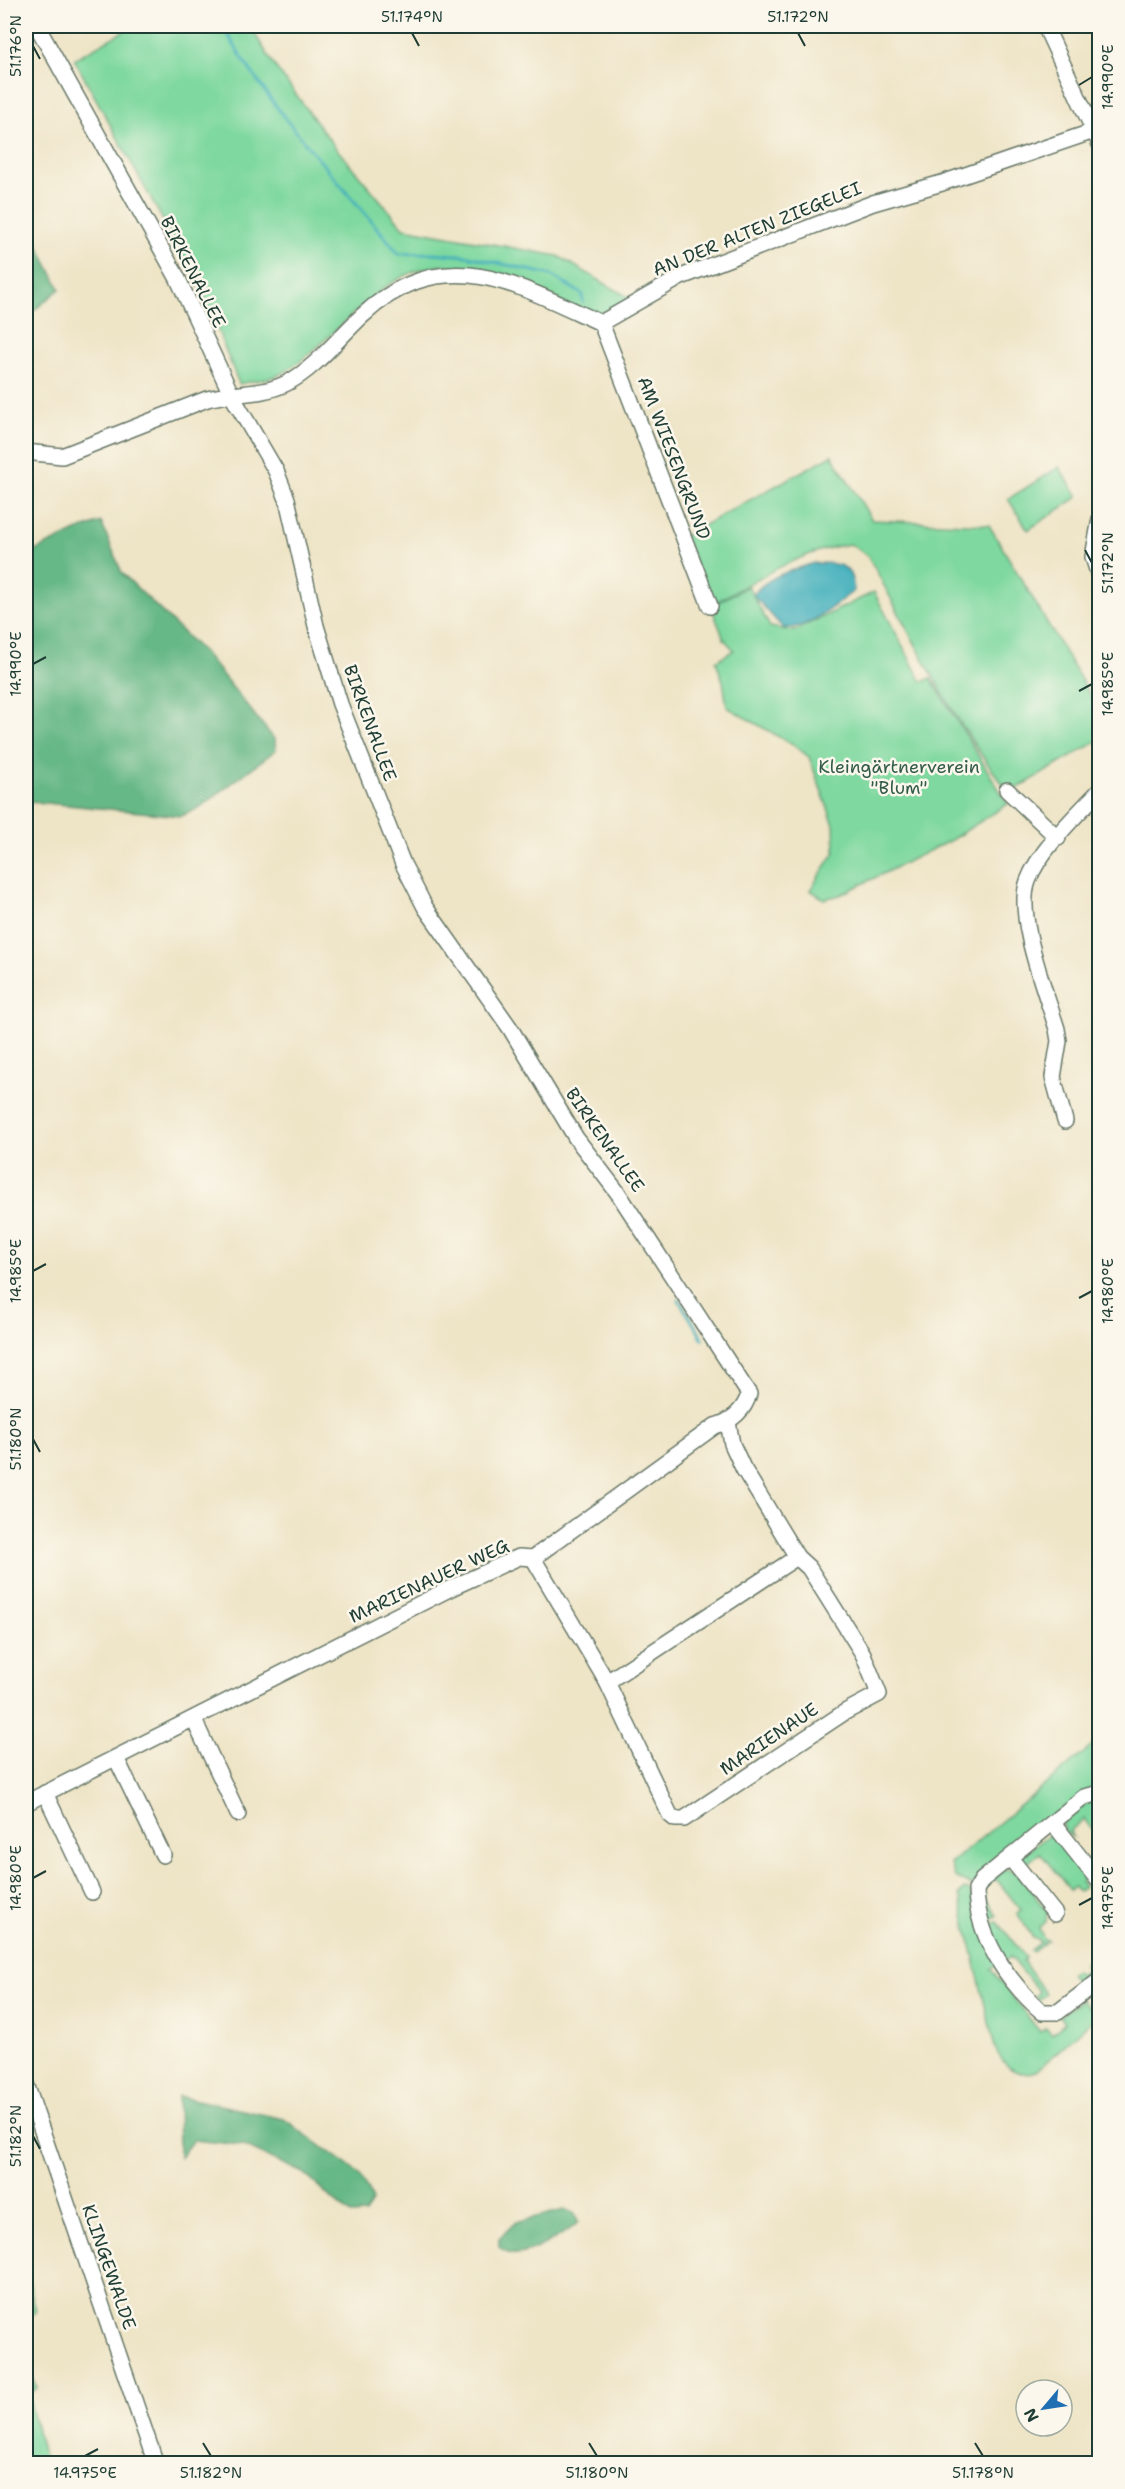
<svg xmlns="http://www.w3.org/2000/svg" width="1125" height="2489" font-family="'Shantell Sans',sans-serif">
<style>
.green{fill:#7ed89f;stroke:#4e8a6a;stroke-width:1.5}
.forest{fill:#66b886;stroke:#427a5d;stroke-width:1.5}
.water{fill:#40afbb;stroke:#307678;stroke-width:1.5}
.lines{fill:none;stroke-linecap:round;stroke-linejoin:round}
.stream{stroke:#40afbb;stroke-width:3}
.minor-casing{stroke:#677767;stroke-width:18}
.minor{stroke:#fff;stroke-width:15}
.ticks{fill:none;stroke:#1f3d34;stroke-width:2}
.labels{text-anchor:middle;stroke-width:5;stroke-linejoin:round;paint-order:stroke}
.street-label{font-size:18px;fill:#1f3d34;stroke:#fbf7ec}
.park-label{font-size:18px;fill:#325c49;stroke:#fbf7ec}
.neatline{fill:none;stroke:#1f3d34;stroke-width:2}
.ticks-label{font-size:15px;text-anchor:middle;fill:#1f3d34}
</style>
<rect width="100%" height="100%" fill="#fbf7ec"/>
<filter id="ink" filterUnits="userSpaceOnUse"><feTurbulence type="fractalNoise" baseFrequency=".0167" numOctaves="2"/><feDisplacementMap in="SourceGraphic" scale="12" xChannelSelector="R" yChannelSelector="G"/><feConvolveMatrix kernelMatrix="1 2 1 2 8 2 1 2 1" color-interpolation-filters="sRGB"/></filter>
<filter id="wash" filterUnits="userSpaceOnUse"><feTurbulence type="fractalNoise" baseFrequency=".008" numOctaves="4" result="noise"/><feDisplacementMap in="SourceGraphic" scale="24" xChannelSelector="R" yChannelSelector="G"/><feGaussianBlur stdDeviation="1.35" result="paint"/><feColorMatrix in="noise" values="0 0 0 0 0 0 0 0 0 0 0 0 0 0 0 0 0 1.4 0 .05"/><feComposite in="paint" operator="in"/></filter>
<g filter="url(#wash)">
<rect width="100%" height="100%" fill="#eee4c6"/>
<g class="green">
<path d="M133,26H250L274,65L335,147L404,228L558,256L633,300L600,314L581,311C554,301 526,291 499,281C482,275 464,266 446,266C379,265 333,347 279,375C267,380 251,381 239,384L203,293L74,59Z"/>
<path d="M832,455L872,520L989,525L1099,710V740L1010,793C952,722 912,636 868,556L850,544C799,551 755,581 711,605L684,536Z"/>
<path d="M1059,467L1078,497L1028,530L1008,499Z"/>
<path d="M748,586L770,627L794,631L874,592L922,682L931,678L1008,804L951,840L840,895L824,899L810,890L835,852L834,825L809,757L793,745L727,707L723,681L716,661L734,650L724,639L711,606Z"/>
<path d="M1099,1740V1788L971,1886L955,1877L950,1864Z"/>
<path d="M1099,1797V1839L1084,1819L1070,1831L1072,1837L1064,1831L1063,1822L1070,1813Z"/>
<path d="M1051,1834L1056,1835L1087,1876L1081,1882L1084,1887L1078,1892L1074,1887L1070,1890L1040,1853L1026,1864L1029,1869L1027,1871L1022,1867L1020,1856Z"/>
<path d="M1006,1869L1018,1872L1047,1912L1046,1922L1039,1928L1044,1939L1048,1940L1033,1952L1031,1950L1041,1942L1033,1938L1017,1913L1021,1910L996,1879L982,1890L986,1895L984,1897L997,1915L987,1923L980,1887Z"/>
<path d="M964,1889L969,1890L997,1964L991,1969L1040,2032L1046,2028L1052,2034L1065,2023L1060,2016L1082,1999L1089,2008L1099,2000V2014L1036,2071C1015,2078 1004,2066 995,2048L959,1895Z"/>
<path d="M997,1921L1026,1958L1023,1961L1046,1994L1038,2000L1035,1996L1039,1992L1011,1957L1006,1960L988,1929Z"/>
<path d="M1098,1953L1099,1976L1080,1987L1070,1974L1076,1970L1079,1974L1087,1968L1084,1964Z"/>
<path d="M26,2271L36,2311L26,2320Z"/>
<path d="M26,2361L37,2388L28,2395L45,2463H26Z"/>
</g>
<g class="forest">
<path d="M26,221L60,289L26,317Z"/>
<path d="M101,522L122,573L207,656L275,740L276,750L199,808L181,816L26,801V555L76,531Z"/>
<path d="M178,2096L284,2119L358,2173L373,2200L365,2214L351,2215L303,2173L242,2145L193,2140L179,2158Z"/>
<path d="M564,2210L574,2213L578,2222C568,2233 532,2253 517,2254C509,2255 505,2251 499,2247V2238L516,2222Z"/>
</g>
<path class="water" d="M814,563C839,563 852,563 854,591C833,605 810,630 783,628L753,595C767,576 792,570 814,563Z"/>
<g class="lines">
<g class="stream">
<path d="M223,26C269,109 339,181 399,254L433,253L468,256L551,275L582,294L583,302"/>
<path d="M679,1300L703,1339"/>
</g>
</g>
</g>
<g filter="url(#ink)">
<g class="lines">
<defs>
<g id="minor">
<path d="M1045,26L1100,144"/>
<path d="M601,323L710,606"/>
<path d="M26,452L62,456L207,399C234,392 261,396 287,383C316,368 338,338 362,316C443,240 515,284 601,323L681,277L873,203L942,183L1100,129"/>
<path d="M1100,519L1093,557L1100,579"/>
<path d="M1007,790L1058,838"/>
<path d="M1065,1121L1053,1077L1059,1041L1057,1029C1046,993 1015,915 1028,881C1040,849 1077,815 1100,790"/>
<path d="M533,1558L607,1682L670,1815L675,1819H684L845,1712L879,1694L863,1654L809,1568L797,1557L743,1468L732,1444L728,1422"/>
<path d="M607,1682L797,1557"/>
<path d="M194,1720L238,1814"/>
<path d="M116,1758L163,1855"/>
<path d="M45,1793L92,1892"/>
<path d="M1100,1793L1084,1797L982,1880L976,1890C977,1937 1008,1982 1042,2012H1058L1100,1980"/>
<path d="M26,1803L451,1588L519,1557L533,1558L715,1426C732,1421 744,1411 749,1394L618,1193L576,1138L510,1028L425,907L403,864L340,704L316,626L287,499L276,471L232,396L177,277L37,26"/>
<path d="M1053,1823L1098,1880"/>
<path d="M1011,1859L1055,1914"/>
<path d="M26,2084L156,2464"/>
</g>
</defs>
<use href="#minor" class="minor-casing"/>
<use href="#minor" class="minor"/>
</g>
</g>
<path class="ticks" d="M412,33L419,46M798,33L805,46M33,46L40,59M1079,85L1092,77M1085,550L1092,563M33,664L46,657M1079,691L1092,684M33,1271L46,1264M1079,1298L1092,1291M33,1439L40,1452M33,1878L46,1871M1079,1905L1092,1898M33,2136L40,2149M203,2443L211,2456M589,2443L597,2456M975,2443L983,2456M85,2456L98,2449"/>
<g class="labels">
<g class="street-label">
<text transform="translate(757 229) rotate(-22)" y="6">AN DER ALTEN ZIEGELEI</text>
<text transform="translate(193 272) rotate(63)" y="6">BIRKENALLEE</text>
<text transform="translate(674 458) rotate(69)" y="6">AM WIESENGRUND</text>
<text transform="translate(370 723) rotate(70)" y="6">BIRKENALLEE</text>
<text transform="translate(605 1140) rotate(55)" y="6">BIRKENALLEE</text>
<text transform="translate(429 1581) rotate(-25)" y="6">MARIENAUER WEG</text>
<text transform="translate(769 1739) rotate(-34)" y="6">MARIENAUE</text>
<text transform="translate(109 2267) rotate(71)" y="6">KLINGEWALDE</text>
</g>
<g class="park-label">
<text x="899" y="773">Kleingärtnerverein<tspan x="899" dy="21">"Blum"</tspan></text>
</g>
</g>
<rect width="1125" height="2489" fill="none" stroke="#fbf7ec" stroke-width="66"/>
<g transform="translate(1044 2408) rotate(241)"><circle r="28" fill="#fbf7ec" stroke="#a3ada2" stroke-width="1.5"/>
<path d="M0-4.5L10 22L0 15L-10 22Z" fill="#1f6fb2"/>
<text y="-9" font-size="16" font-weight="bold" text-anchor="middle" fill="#1f3d34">N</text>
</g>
<rect x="33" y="33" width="1059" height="2423" class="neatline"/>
<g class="ticks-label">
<text x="412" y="22">51.174°N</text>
<text x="798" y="22">51.172°N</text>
<text transform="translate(16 46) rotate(-90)" y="5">51.176°N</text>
<text transform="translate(1108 77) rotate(-90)" y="5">14.990°E</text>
<text transform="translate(1108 563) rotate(-90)" y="5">51.172°N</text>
<text transform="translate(16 664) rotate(-90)" y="5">14.990°E</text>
<text transform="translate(1108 684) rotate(-90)" y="5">14.985°E</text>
<text transform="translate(16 1271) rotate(-90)" y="5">14.985°E</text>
<text transform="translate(1108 1291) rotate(-90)" y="5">14.980°E</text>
<text transform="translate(16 1439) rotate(-90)" y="5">51.180°N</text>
<text transform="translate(16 1878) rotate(-90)" y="5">14.980°E</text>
<text transform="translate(1108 1898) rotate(-90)" y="5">14.975°E</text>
<text transform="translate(16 2136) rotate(-90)" y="5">51.182°N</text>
<text x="85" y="2478">14.975°E</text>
<text x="211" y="2478">51.182°N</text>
<text x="597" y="2478">51.180°N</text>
<text x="983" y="2478">51.178°N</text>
</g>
</svg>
